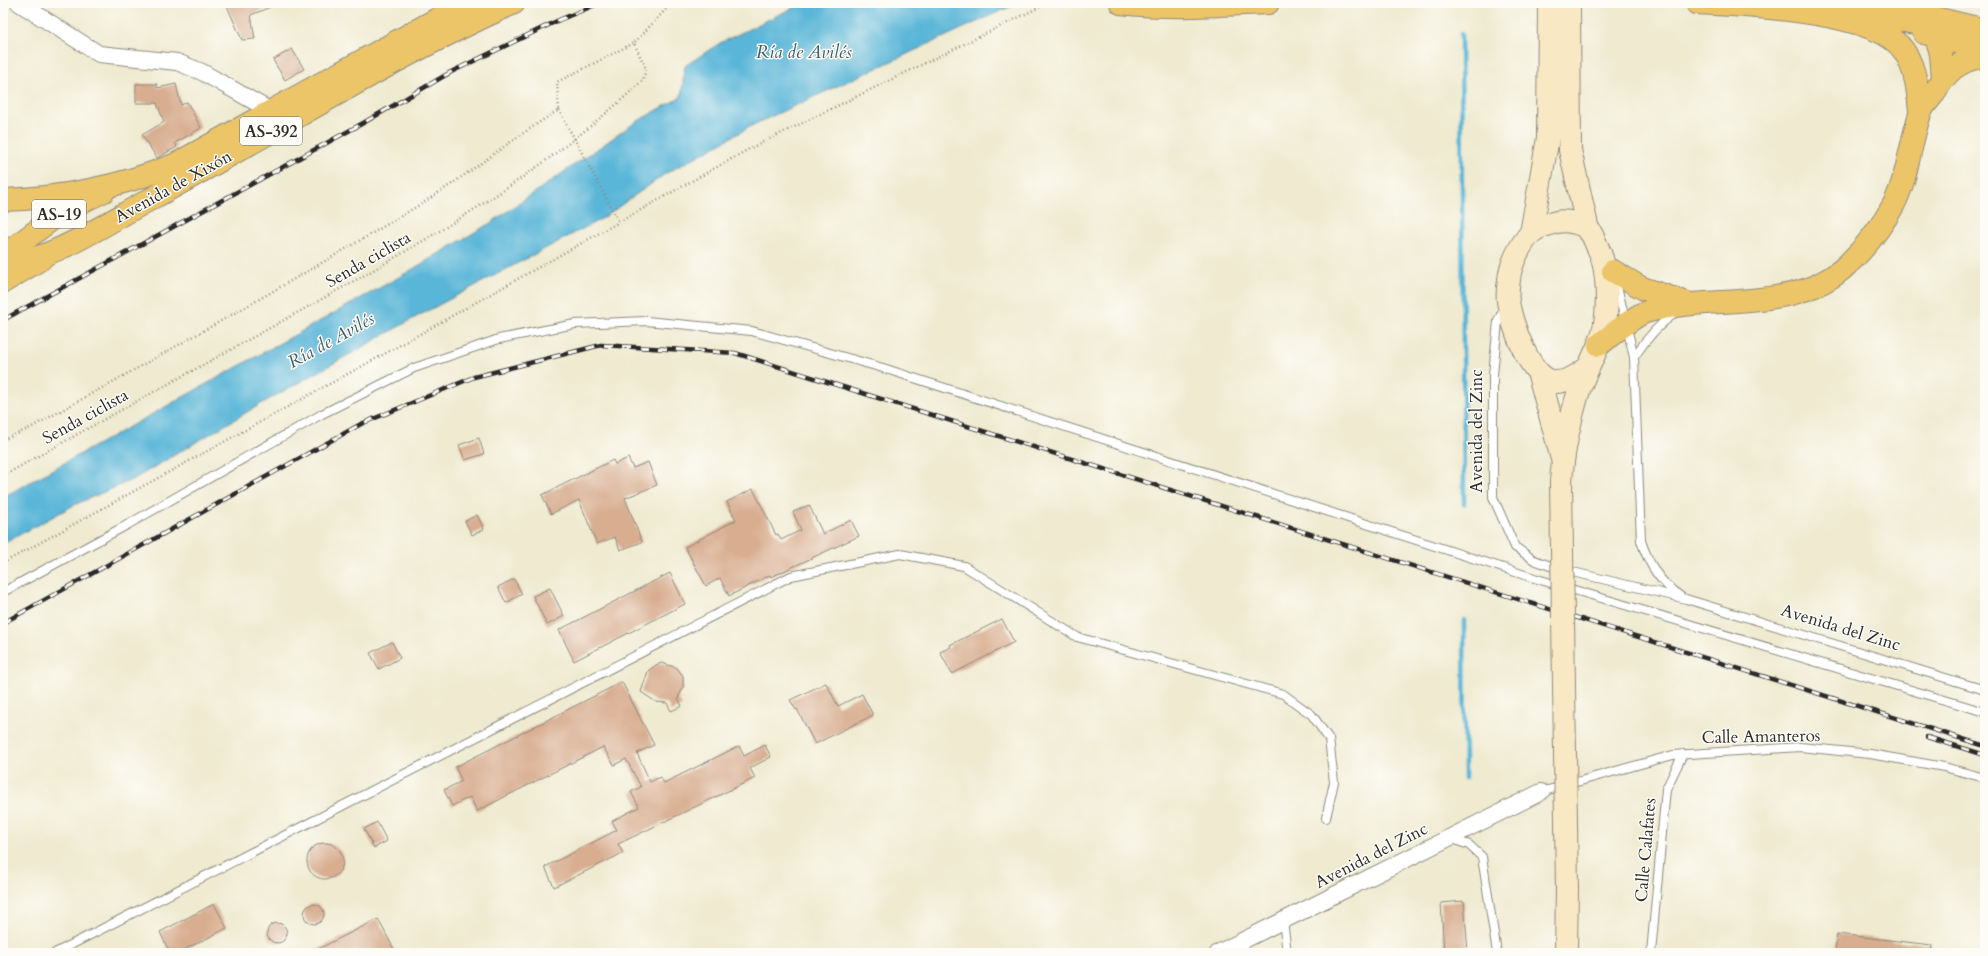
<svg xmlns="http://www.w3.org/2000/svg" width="1988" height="956" font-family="Cardo,serif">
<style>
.water{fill:#5ab6d8;stroke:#427082}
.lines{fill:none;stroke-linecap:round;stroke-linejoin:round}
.stream{stroke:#5ab6d8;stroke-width:4.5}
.building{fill:#d8ad90}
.lane-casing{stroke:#8d8a7e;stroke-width:10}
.street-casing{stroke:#8d8a7e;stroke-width:18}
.secondary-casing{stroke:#8d8a7e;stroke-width:24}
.primary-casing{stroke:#8d8a7e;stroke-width:24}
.highway-casing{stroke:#8d8a7e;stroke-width:24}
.path{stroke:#8d8a7e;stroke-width:2.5;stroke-dasharray:1 3;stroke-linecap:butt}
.lane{stroke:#fff;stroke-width:8}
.street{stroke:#fff;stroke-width:16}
.secondary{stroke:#f8e8c3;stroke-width:22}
.primary{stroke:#edc569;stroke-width:22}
.highway{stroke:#edc569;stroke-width:22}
.rail-casing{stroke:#2b2b2b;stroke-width:4.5}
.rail{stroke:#fdfcf7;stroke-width:3;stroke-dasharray:9;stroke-linecap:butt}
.secondary-bridge-casing{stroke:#8d8a7e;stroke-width:24;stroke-linecap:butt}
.secondary-bridge{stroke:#f8e8c3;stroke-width:22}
.labels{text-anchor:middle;stroke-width:3;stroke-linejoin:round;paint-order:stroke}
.shield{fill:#fdfcf7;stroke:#6a6a68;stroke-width:1}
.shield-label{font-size:16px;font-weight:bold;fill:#2b2b2b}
.street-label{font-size:17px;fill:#2b2b2b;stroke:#fdfcf7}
.water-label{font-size:18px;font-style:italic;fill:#3b5c68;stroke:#fdfcf7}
</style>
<rect width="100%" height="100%" fill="#fdfcf7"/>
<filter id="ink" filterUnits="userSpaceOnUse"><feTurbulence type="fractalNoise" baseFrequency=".025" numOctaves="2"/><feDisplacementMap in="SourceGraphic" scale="8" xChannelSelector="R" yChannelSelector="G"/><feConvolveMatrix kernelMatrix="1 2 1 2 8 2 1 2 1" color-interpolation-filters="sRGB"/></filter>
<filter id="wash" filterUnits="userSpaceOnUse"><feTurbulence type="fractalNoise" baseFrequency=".012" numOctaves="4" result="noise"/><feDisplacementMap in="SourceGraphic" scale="16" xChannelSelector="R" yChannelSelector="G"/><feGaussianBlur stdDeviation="0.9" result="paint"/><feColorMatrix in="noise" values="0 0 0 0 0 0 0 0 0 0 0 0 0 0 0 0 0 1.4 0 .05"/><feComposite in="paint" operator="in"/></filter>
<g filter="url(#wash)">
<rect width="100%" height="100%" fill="#efead0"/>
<path class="water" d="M803,3H1018L755,124L665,174L603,218L418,316L259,405L134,479L74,505L3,544V497L401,276L492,222L636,122L681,97L685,66L720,43Z"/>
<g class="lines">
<g class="stream">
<path d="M1461,34L1464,504"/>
<path d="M1464,620L1465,778"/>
</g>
</g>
<g id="blocks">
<g class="building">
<path d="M234,3H280L251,15L255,39L242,40L227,6Z"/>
<path d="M292,49L304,69L285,80L273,60Z"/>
<path d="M136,84H157V88L176,84L181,105L187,102L201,128L175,143L177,147L157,158L142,135L164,122L157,103H136Z"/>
<path d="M479,438L484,454L465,460L459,445Z"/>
<path d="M628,458L633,468L648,462L657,485L625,498L642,542L620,550L615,537L597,544L579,500L551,514L542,495L613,460L615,464Z"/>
<path d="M753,489L776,535L778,534L781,540L801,530L793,512L809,505L823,534L851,520L859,536L771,577L770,575L729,596L720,578L706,586L685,547L736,520L727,502Z"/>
<path d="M477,515L484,529L472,535L465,521Z"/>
<path d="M670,573L685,604L574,661L559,630Z"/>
<path d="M514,579L522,594L506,603L498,587Z"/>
<path d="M550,588L564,616L547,625L533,596Z"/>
<path d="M1002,619L1014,642L952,674L940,652L951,647L950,645Z"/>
<path d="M392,642L400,658L379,669L370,653Z"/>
<path d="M662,663L677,668L683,676V688L678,698L682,706L671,711L667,703L656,702L641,692L648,671L656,665Z"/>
<path d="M622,682L654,745L637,753L650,782L660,777L664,783L739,746L744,756L765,745L771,757L750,768L755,778L618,844L623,853L554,887L545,867L617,830L612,821L639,807L631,792L641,787L626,759L614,765L603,747L477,811L470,797L452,806L444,790L462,781L455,767Z"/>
<path d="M826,683L838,706L862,694L873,715L815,744L797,709L796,710L790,700Z"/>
<path d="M377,822L387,841L374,848L364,829Z"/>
<circle cx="325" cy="861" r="18"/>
<path d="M1464,901L1468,953H1444L1441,903Z"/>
<path d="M214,904L227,928L178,953H170L160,932Z"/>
<circle cx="314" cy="914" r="10"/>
<path d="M378,919L396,953H310Z"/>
<circle cx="277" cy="933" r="10"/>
<path d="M1837,934L1932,945L1931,953H1835Z"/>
</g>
</g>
</g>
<g filter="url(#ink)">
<use href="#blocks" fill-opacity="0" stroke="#8d8a7e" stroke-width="1"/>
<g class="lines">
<defs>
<g id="lane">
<path d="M1615,278L1634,357L1641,541C1649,564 1659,582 1680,596"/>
<path d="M1505,306L1498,321L1493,375V497L1515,547L1534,560L1556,568L1686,599L1985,690"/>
<path d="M1634,357C1646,339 1658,325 1675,313"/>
<path d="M3,592L127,525L322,414L414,368L499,339L575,324L646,321L752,331L883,368L1534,578L1985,712"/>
<path d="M1541,792L1673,755L1800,747L1870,754L1944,767L1985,778"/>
<path d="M1450,838L1469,845L1482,857L1497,953"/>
<path d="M1283,920L1287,953"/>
<path d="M55,953L791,576L900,554L964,566L1077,637L1283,694L1312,715L1329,739L1334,782L1326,818"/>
<path d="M1651,953L1666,789L1683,754"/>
</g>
<g id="street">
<path d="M19,3L99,54L177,62L202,72L271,111"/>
<path d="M1218,953L1541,792"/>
</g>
<g id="secondary">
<path d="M1569,3L1570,150L1588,230"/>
<path d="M1531,233L1548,138L1549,3"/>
<path d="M1539,375L1562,459"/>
<path d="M1561,482C1563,452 1570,420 1579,390C1584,375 1592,361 1598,346C1610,322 1610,270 1597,246C1595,241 1592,234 1589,230C1582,223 1566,220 1557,222C1549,224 1536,227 1530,234C1520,245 1510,265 1509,280C1508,286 1507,294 1508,301C1511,322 1530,381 1556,382C1567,382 1578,375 1586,369"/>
<path d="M1566,953L1567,889"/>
</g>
<g id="primary">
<path d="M3,256L63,211L104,191"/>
<path d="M3,282L41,259"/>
</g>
<g id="highway">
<path d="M1121,3C1170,9 1219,5 1268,3"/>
<path d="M1697,3C1744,6 1877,10 1904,51C1916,69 1918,91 1920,112"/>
<path d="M1847,9L1924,25L1936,36L1941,54L1943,79"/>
<path d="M1910,12L1985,30"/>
<path d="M1924,33L1985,50"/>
<path d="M3,200C62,198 119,187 174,165L439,18L470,3"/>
<path d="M3,265C54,260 104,224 149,200C271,135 387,59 514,3"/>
<path d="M1613,271L1642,288L1687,303"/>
<path d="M1599,345C1609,337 1635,315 1646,312C1711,293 1796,315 1848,264C1867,246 1882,226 1894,204C1908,176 1910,143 1920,114C1922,107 1928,101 1932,96C1946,73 1957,60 1985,56"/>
</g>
</defs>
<use href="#lane" class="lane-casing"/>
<use href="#street" class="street-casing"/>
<use href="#secondary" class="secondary-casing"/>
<use href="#primary" class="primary-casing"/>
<use href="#highway" class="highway-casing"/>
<g class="path">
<path d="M1972,3L1985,7"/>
<path d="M559,110L619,222"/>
<path d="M3,440L30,428C161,355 292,282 421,204C468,175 511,139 559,110L557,82L634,43"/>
<path d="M3,476C100,421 198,368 295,314C417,246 541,177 643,80L646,69L634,43L672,3"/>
<path d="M3,563L386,353L749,149L1042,6"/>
</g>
<use href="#lane" class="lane"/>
<use href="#street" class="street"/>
<use href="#secondary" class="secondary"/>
<use href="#primary" class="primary"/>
<use href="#highway" class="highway"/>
<defs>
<g id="rail">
<path d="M3,320L365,122L451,72L559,20L600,3"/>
<path d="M3,623L361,424L474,377L601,345L735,353L1985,746"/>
<path d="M1927,737L1985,755"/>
</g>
</defs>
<use href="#rail" class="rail-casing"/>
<use href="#rail" class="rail"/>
<defs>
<path id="secondary-bridge" d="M1561,482L1567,889"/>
</defs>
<use href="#secondary-bridge" class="secondary-bridge-casing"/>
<use href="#secondary-bridge" class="secondary-bridge"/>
</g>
</g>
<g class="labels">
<g class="shield">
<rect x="240" y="117" width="62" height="28" rx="3"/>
<rect x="32" y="200" width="54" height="28" rx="3"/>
</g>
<g class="shield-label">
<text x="271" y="137">AS-392</text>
<text x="59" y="220">AS-19</text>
</g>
<g class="street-label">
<text transform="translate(173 186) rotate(-29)" y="6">Avenida de Xixón</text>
<text transform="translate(368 259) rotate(-30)" y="6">Senda ciclista</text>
<text transform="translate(85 416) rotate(-29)" y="6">Senda ciclista</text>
<text transform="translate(1476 431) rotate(-90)" y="6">Avenida del Zinc</text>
<text transform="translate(1841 627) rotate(17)" y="6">Avenida del Zinc</text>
<text transform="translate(1761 736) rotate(-1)" y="6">Calle Amanteros</text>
<text transform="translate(1645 850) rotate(-85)" y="6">Calle Calafates</text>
<text transform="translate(1371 855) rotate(-27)" y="6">Avenida del Zinc</text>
</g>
<g class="water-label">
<text x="804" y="58">Ría de Avilés</text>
<text transform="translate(331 340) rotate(-29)" y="6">Ría de Avilés</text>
</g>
</g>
<rect width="1988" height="956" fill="none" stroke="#fdfcf7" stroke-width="16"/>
</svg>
